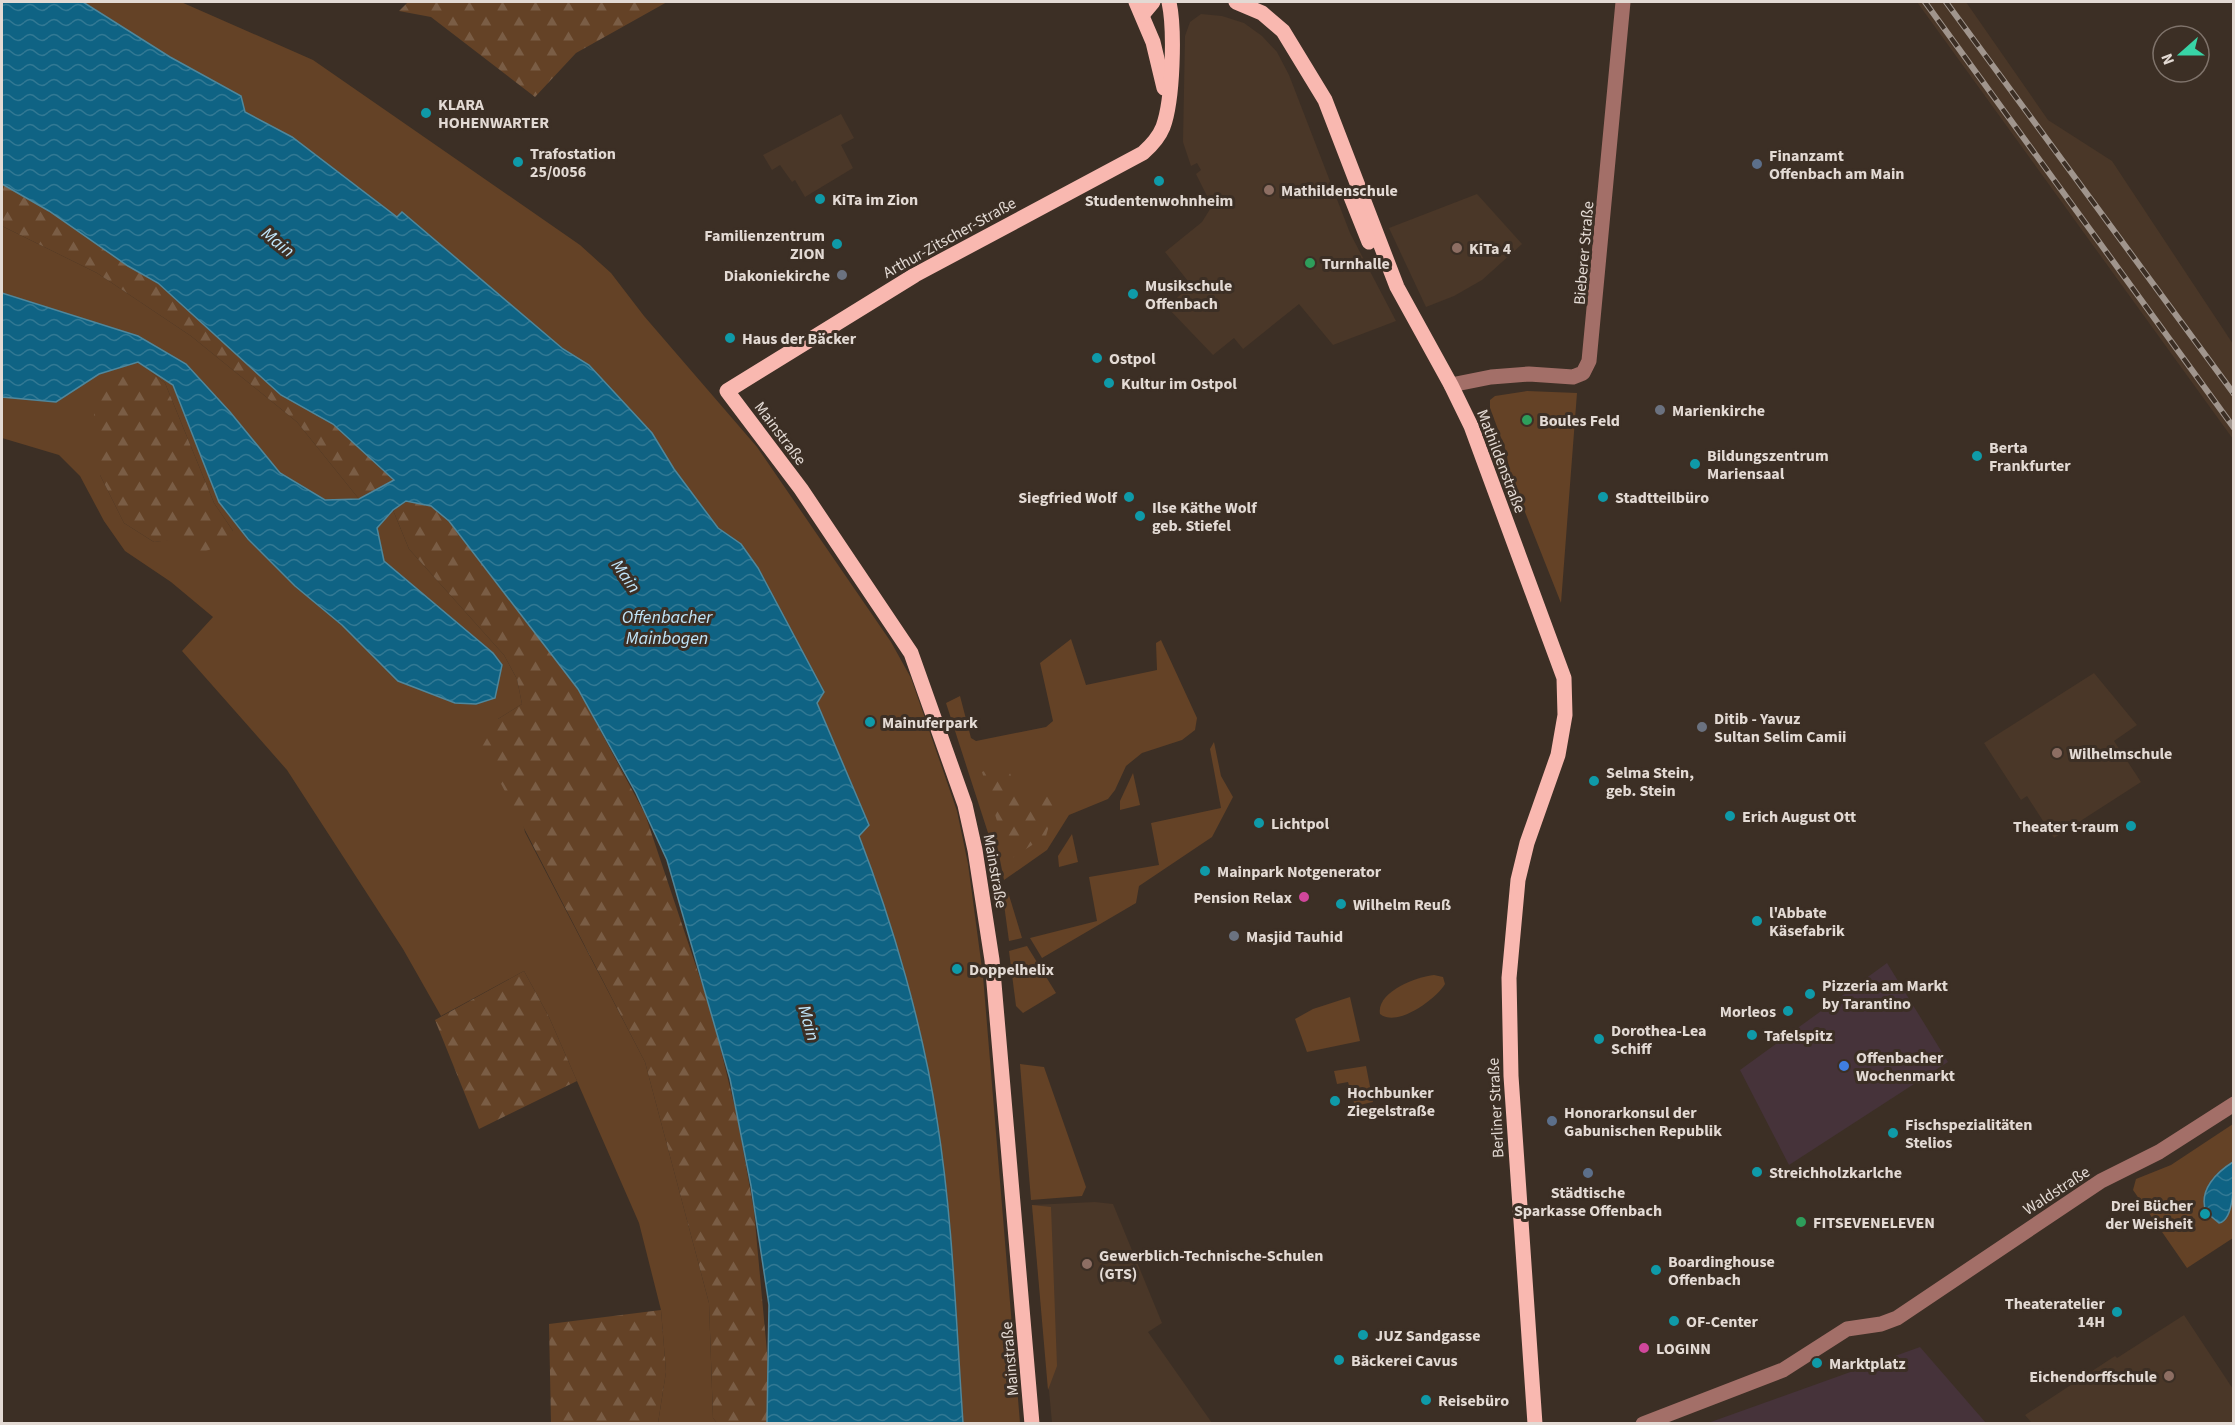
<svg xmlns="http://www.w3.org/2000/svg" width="2235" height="1425" font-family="'Source Sans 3',sans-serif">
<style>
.commercial{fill:#46333a}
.built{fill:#4a3728}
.green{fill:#644226;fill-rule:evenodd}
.forest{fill:url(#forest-firs)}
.water{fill:url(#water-waves);stroke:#4f879c;stroke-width:1.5}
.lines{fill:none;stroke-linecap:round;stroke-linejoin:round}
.minor{stroke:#a36f68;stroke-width:15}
.major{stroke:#f9b8b0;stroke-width:15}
.rail-casing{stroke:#a0958d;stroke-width:6}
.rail{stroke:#3c2f25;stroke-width:4;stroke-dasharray:11;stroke-linecap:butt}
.culture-dot{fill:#0f9aa8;stroke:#3c2f25;stroke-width:2}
.service-dot{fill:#5c6f8a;stroke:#3c2f25;stroke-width:2}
.education-dot{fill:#8d6e63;stroke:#3c2f25;stroke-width:2}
.leisure-dot{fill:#2e9e5b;stroke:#3c2f25;stroke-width:2}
.worship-dot{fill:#6b7280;stroke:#3c2f25;stroke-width:2}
.hotel-dot{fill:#d1479c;stroke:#3c2f25;stroke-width:2}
.shop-dot{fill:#3f7fe0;stroke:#3c2f25;stroke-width:2}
.labels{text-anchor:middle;stroke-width:6;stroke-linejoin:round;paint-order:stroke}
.poi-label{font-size:16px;font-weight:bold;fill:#e3dad4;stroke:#3c2f25;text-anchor:start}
.street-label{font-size:16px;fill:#e3dad4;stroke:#3c2f25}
.water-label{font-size:18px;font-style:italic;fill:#c1e6fb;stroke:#3c2f25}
</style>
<defs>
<pattern id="forest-firs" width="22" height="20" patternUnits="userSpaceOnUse" patternTransform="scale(1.5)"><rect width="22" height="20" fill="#644226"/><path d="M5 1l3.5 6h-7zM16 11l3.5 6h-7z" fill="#7a5d45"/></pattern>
<pattern id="water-waves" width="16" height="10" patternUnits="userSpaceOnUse" patternTransform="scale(1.5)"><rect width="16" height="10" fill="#0f6384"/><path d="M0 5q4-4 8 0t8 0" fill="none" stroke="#327994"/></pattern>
</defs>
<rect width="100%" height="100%" fill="#3c2f25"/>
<g class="commercial">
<path d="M1887,963L1948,1062L1789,1165L1740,1070Z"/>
<path d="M1920,1347L1986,1423H1708Z"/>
</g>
<g class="built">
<path d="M1917,2H1966L2048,120L2112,161L2233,344V439Z"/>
<path d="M1201,14L1222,16L1244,23L1262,36L1277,52L1289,75L1350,233L1396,321L1333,345L1299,304L1243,349L1234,338L1213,355L1167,307L1191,285L1165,252L1202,222L1212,206L1196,174L1201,170L1197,163L1191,166L1183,142L1185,36L1190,22Z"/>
<path d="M841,114L854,138L841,145L853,168L805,197L795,180L792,182L780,165L772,170L763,155Z"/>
<path d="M1477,194L1522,244L1482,280L1454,296L1426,307L1389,228Z"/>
<path d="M2094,673L2137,725L2114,741L2141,782L2054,838L2027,796L2021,800L1984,743Z"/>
<path d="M1095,1202L1113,1204L1162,1323L1148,1332L1212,1423H1052L1032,1205Z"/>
<path d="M2184,1315L2233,1389V1423H2029L2031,1422L2025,1415L2115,1356L2117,1358Z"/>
</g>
<g class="green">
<path d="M83,2H181L313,60L580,245L611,273L644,316L757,447L891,642L911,678L957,811L968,864L983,976L1020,1423H963C957,1327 954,1229 939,1134C924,1033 895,931 859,836L869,825L817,702L824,692L758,568L741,544L718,528L674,469L652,433L589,365L563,349L402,212L397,217L292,137L245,112L240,96L170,57Z"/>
<path d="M2,226L97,273L191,336L297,422L359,499L325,500L280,473L230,412L186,364L138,336L2,293Z"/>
<path d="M138,362L173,385L219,502L247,539L295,586L342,625L502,665L493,653L384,561L377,528L393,510L409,549L504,655L517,679L522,704L498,719L525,832L645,1062L709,1303L713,1418L717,1423H658L666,1372L661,1310L639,1223L549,1017L524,971L441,1016L403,949L287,770L182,651L213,617L171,582L125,551L104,521L80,476L59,455L2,438V397L56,402L99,374ZM152,373L165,383L214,503L233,531L154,542L124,523L100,475Z"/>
<path d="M1527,391L1577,393L1561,603L1510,474L1506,451L1490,408V400L1495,396Z"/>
<path d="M1071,639L1086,685L1157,670L1156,643L1161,640L1197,718L1195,730L1182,740L1142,753L1126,766L1115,790L1108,799L1069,815L1047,850L1004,880L996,840L990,839L946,703L960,696L971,738L976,741L1046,727L1053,721L1040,663Z"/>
<path d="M1214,742L1221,776L1233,797L1212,837L1139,886L1136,903L1042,958L1030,938L1097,921L1089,877L1159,865L1151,823L1221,808L1210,749Z"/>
<path d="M1133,773L1140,805L1120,810V801Z"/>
<path d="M1072,834L1078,862L1059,867L1058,856Z"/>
<path d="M1008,892L1022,938L1009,941L1003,897Z"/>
<path d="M1027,946L1056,993L1023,1013L1016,1006L1009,951Z"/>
<path d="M1434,975L1443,977L1445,984C1436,999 1397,1028 1380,1014C1376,992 1416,977 1434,975Z"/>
<path d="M1350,997L1360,1041L1307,1052L1295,1019L1313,1009Z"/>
<path d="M1020,1064L1044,1067L1086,1187L1082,1196L1031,1200Z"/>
<path d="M1366,1066L1373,1102L1355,1106L1348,1082L1337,1084L1334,1071Z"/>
<path d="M2233,1124V1238L2187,1268L2133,1190L2136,1179L2171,1165Z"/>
<path d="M1032,1205L1051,1207L1057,1366L1048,1390Z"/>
</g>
<g class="forest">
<path d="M408,2H667L576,53L535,97L431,17L399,11Z"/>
<path d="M2,184L49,211L128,266L158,283L281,395L333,424L394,480L359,499L297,422L191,336L97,273L2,226Z"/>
<path d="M139,371L152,373L165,383L214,503L233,531L229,542L201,553L188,539L154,542L124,523L100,475L94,435V401L113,380Z"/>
<path d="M406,501L431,506L449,521L503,590L578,689L645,814L712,1014L737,1116L754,1211L768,1363L767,1423H717L713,1418L709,1303L645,1062L482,747L498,719L522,704L517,679L504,655L409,549L393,510Z"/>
<path d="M992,767L1008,768C1018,797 1030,794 1057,798L1046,836L1009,860L982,772Z"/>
<path d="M524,971L549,1017L577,1081L479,1129L435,1020Z"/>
<path d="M661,1310L666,1372L658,1423H551L549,1324Z"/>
</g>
<g class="water">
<path d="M2,2H83L170,57L241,96L245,112L292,137L397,217L402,212L563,349L589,365L652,433L674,469L718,528L741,544L758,568L824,692L817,703L869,825L859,836C893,924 923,1027 937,1120C953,1220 956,1323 963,1423H767L769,1305L751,1186L730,1079L667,860L636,793L578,689L449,521L431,506L406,501L393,510L377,528L384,561L493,653L502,665L495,698L476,704L455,703L398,681L342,625L295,586L248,539L219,502L173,385L138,362L99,374L56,402L2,397V293L138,336L186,364L230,412L280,473L325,500L359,499L394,480L333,424L281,395L158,283L128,266L49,211L2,184Z"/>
<path d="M2233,1162C2234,1178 2235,1220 2219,1223L2206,1212C2198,1190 2217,1172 2233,1162Z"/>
</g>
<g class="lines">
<g class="minor">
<path d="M1451,385L1491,377L1529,374L1573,377L1583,373L1589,361L1623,2"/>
<path d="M1643,1424L1783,1370L1847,1329L1881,1324L1897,1318L2101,1181L2159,1152L2234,1104"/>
</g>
<g class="major">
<path d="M1136,2L1153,42L1164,88"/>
<path d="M1236,2L1262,13L1283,31L1325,100L1397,287L1451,385L1471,426L1564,678L1565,715L1558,755L1527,843L1518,880L1509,978L1511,1076L1535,1424"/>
<path d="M1143,14L1153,2"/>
<path d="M1351,197L1369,242"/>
<path d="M1032,1424L992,960L975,850L965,805L911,653L801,489L727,391L915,275L1143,153C1152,145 1159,137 1163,127C1173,100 1175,30 1169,2"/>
</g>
<defs>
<g id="rail">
<path d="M1925,2L2234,428"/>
<path d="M1946,2L2234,394"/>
</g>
</defs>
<use href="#rail" class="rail-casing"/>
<use href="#rail" class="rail"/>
</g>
<g class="culture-dot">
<circle cx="426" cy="113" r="6"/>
<circle cx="518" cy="162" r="6"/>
<circle cx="1159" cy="181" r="6"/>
<circle cx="820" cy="199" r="6"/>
<circle cx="837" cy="244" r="6"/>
<circle cx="1133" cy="294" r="6"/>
<circle cx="730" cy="338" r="6"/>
<circle cx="1097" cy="358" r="6"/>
<circle cx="1109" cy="383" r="6"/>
<circle cx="1977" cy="456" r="6"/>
<circle cx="1695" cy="464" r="6"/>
<circle cx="1129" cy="497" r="6"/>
<circle cx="1603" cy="497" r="6"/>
<circle cx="1140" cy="516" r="6"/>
<circle cx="870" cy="722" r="6"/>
<circle cx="1594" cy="781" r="6"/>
<circle cx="1730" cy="816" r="6"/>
<circle cx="1259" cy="823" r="6"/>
<circle cx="2131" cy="826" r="6"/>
<circle cx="1205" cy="871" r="6"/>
<circle cx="1341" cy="904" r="6"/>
<circle cx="1757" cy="921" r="6"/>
<circle cx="957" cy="969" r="6"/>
<circle cx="1810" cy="994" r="6"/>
<circle cx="1788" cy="1011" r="6"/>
<circle cx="1752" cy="1035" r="6"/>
<circle cx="1599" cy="1039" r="6"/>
<circle cx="1335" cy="1101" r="6"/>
<circle cx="1893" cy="1133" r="6"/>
<circle cx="1757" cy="1172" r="6"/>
<circle cx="2205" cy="1214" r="6"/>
<circle cx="1656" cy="1270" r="6"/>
<circle cx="2117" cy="1312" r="6"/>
<circle cx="1674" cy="1321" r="6"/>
<circle cx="1363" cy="1335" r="6"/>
<circle cx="1339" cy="1360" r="6"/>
<circle cx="1817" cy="1363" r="6"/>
<circle cx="1426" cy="1400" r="6"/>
</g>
<g class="service-dot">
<circle cx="1757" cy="164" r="6"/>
<circle cx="1552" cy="1121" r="6"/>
<circle cx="1588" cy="1173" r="6"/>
</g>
<g class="education-dot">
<circle cx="1269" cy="190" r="6"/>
<circle cx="1457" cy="248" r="6"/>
<circle cx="2057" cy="753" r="6"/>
<circle cx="1087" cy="1264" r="6"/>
<circle cx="2169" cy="1376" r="6"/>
</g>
<g class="leisure-dot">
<circle cx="1310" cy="263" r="6"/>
<circle cx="1527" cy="420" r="6"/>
<circle cx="1801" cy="1222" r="6"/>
</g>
<g class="worship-dot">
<circle cx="842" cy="275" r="6"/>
<circle cx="1660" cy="410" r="6"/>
<circle cx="1702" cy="727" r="6"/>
<circle cx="1234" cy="936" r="6"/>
</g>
<g class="hotel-dot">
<circle cx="1304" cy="897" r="6"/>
<circle cx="1644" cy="1348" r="6"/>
</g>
<circle class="shop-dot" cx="1844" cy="1066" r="6"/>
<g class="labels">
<g class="poi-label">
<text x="438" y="110">KLARA<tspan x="438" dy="18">HOHENWARTER</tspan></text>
<text x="530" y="159">Trafostation<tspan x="530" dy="18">25/0056</tspan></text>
<text x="1769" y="161">Finanzamt<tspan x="1769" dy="18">Offenbach am Main</tspan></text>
<text x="1281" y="196">Mathildenschule</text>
<text x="832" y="205">KiTa im Zion</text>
<text x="1159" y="206" text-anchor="middle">Studentenwohnheim</text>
<text x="825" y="241" text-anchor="end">Familienzentrum<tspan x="825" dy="18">ZION</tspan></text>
<text x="1469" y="254">KiTa 4</text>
<text x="1322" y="269">Turnhalle</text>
<text x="830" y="281" text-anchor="end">Diakoniekirche</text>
<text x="1145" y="291">Musikschule<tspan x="1145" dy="18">Offenbach</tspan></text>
<text x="742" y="344">Haus der Bäcker</text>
<text x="1109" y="364">Ostpol</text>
<text x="1121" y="389">Kultur im Ostpol</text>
<text x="1672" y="416">Marienkirche</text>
<text x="1539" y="426">Boules Feld</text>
<text x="1989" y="453">Berta<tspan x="1989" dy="18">Frankfurter</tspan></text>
<text x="1707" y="461">Bildungszentrum<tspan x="1707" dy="18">Mariensaal</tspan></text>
<text x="1117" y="503" text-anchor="end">Siegfried Wolf</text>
<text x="1615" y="503">Stadtteilbüro</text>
<text x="1152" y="513">Ilse Käthe Wolf<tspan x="1152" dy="18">geb. Stiefel</tspan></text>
<text x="1714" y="724">Ditib - Yavuz<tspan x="1714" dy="18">Sultan Selim Camii</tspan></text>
<text x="882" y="728">Mainuferpark</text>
<text x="2069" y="759">Wilhelmschule</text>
<text x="1606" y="778">Selma Stein,<tspan x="1606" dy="18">geb. Stein</tspan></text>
<text x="1742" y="822">Erich August Ott</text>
<text x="1271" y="829">Lichtpol</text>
<text x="2119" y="832" text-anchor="end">Theater t-raum</text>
<text x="1217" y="877">Mainpark Notgenerator</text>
<text x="1292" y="903" text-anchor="end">Pension Relax</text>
<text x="1353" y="910">Wilhelm Reuß</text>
<text x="1769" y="918">l'Abbate<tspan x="1769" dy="18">Käsefabrik</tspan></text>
<text x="1246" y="942">Masjid Tauhid</text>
<text x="969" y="975">Doppelhelix</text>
<text x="1822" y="991">Pizzeria am Markt<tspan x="1822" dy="18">by Tarantino</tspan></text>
<text x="1776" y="1017" text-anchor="end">Morleos</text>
<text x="1611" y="1036">Dorothea-Lea<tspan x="1611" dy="18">Schiff</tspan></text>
<text x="1764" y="1041">Tafelspitz</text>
<text x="1856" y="1063">Offenbacher<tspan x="1856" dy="18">Wochenmarkt</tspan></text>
<text x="1347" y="1098">Hochbunker<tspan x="1347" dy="18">Ziegelstraße</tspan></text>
<text x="1564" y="1118">Honorarkonsul der<tspan x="1564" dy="18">Gabunischen Republik</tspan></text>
<text x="1905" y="1130">Fischspezialitäten<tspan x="1905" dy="18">Stelios</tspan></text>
<text x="1769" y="1178">Streichholzkarlche</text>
<text x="1588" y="1198" text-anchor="middle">Städtische<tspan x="1588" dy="18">Sparkasse Offenbach</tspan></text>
<text x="2193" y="1211" text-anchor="end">Drei Bücher<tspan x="2193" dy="18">der Weisheit</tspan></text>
<text x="1813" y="1228">FITSEVENELEVEN</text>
<text x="1099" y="1261">Gewerblich-Technische-Schulen<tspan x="1099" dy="18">(GTS)</tspan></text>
<text x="1668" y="1267">Boardinghouse<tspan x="1668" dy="18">Offenbach</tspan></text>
<text x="2105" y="1309" text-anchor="end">Theateratelier<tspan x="2105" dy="18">14H</tspan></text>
<text x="1686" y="1327">OF-Center</text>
<text x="1375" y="1341">JUZ Sandgasse</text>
<text x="1656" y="1354">LOGINN</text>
<text x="1351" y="1366">Bäckerei Cavus</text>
<text x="1829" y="1369">Marktplatz</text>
<text x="2157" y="1382" text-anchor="end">Eichendorffschule</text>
<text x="1438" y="1406">Reisebüro</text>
</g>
<g class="street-label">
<text transform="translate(949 237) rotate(-29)" y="6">Arthur-Zitscher-Straße</text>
<text transform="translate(1583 253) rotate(-85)" y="6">Bieberer Straße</text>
<text transform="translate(781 433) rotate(53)" y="6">Mainstraße</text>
<text transform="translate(1502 461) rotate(69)" y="6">Mathildenstraße</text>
<text transform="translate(996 871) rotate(80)" y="6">Mainstraße</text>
<text transform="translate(1495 1108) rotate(-93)" y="6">Berliner Straße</text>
<text transform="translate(2056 1190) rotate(-33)" y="6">Waldstraße</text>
<text transform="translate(1009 1359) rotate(-95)" y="6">Mainstraße</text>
</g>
<g class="water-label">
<text transform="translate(278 242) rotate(39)" y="6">Main</text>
<text transform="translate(626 576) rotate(55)" y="6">Main</text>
<text x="667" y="623">Offenbacher<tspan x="667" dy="21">Mainbogen</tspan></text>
<text transform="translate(809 1023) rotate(74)" y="6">Main</text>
</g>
</g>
<rect width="2235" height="1425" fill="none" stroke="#e3dad4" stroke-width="6"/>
<g transform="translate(2181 54) rotate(249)"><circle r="28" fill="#3c2f25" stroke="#7f736b" stroke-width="1.5"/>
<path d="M0-4.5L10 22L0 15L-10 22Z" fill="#38d4a6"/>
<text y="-9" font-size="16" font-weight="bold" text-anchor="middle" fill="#e3dad4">N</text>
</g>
</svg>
